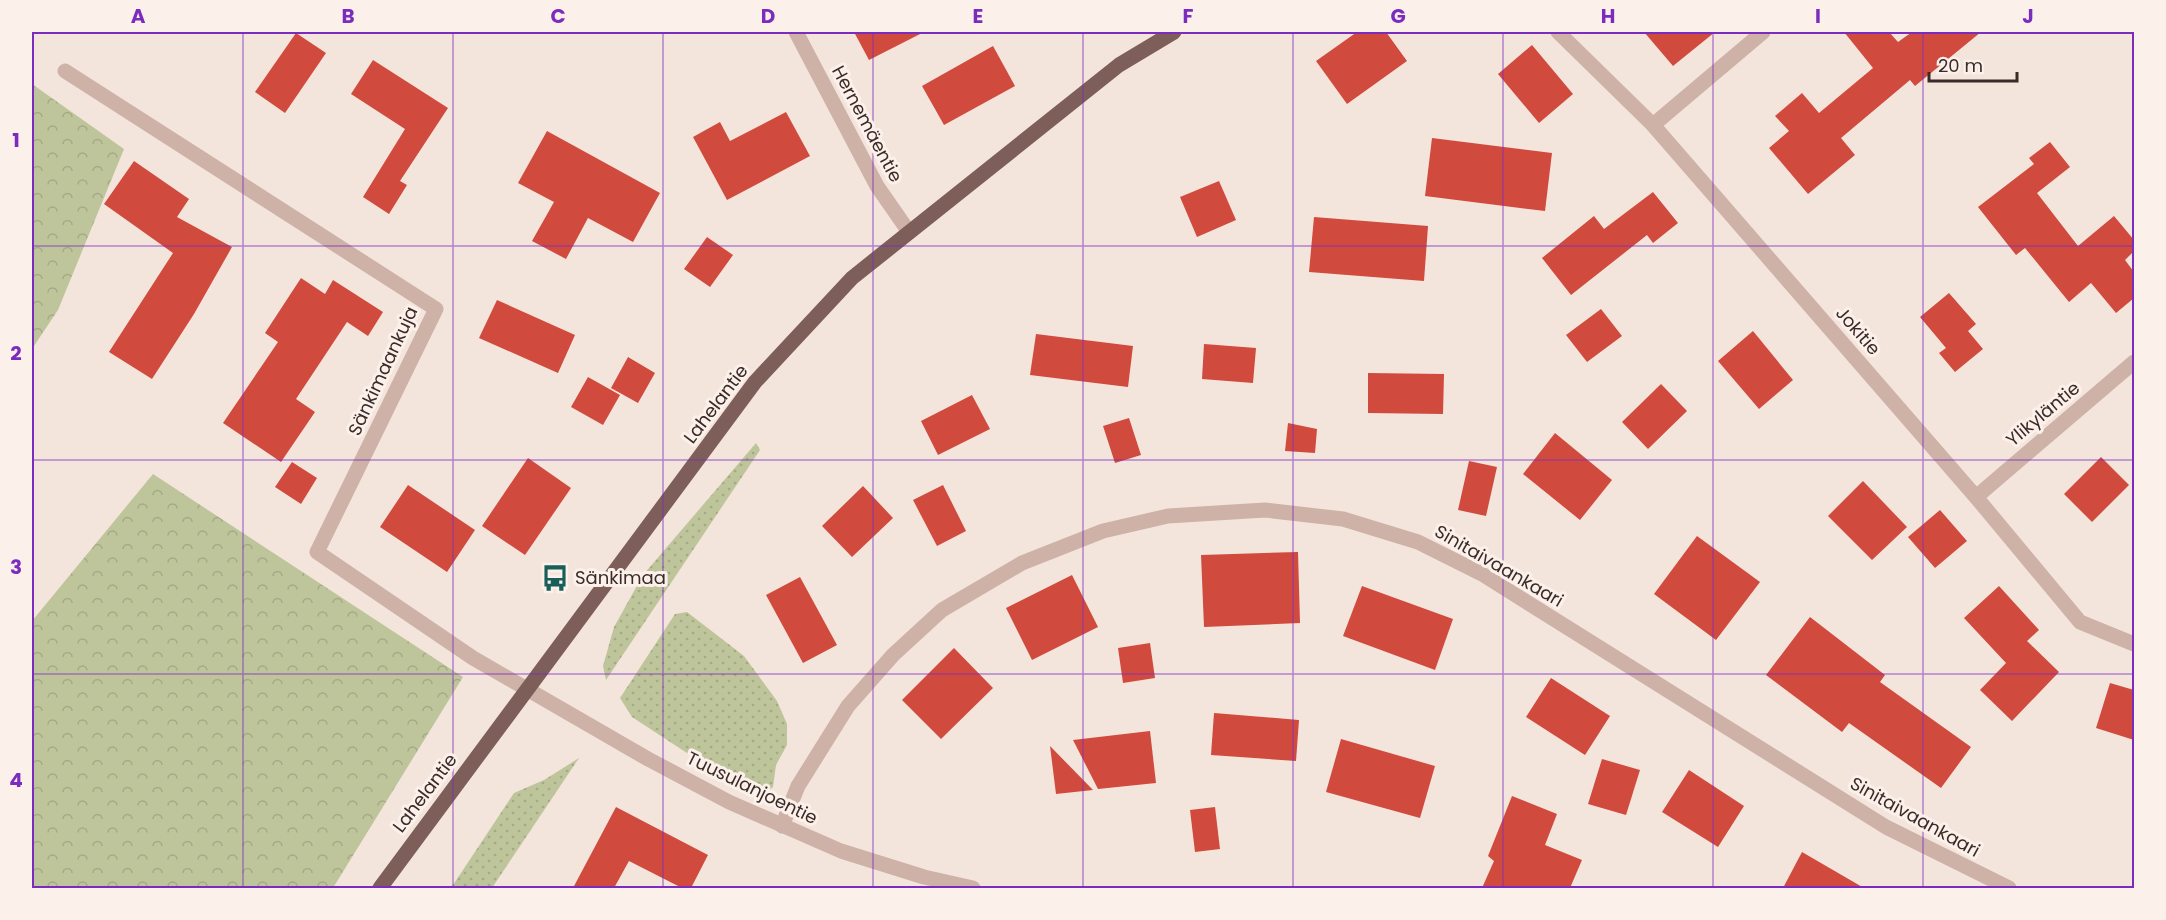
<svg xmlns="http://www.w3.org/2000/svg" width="2166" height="920" font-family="Poppins,sans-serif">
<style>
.grass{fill:url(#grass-dots)}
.forest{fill:url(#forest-crowns)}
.building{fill:#d14a3e}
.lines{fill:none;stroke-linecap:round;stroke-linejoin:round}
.minor{stroke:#ceb2a7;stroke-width:15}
.major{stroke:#7d5e58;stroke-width:15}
.grid{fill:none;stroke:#7b2cbf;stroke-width:1.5;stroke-opacity:0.55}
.labels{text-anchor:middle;stroke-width:6;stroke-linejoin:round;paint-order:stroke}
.street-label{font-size:18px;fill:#3a2b28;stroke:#fbf0ea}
.poi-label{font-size:18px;fill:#3a2b28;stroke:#fbf0ea;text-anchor:start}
.neatline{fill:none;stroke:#7b2cbf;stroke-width:2}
.grid-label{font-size:20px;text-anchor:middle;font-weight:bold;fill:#7b2cbf}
</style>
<defs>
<pattern id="grass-dots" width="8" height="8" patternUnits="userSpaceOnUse" patternTransform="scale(1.5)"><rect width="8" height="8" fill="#bec59b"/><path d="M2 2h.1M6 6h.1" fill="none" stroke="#a4a986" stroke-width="1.8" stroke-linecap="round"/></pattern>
<pattern id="forest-crowns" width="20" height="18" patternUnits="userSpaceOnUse" patternTransform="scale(1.5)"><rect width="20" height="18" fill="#bec59b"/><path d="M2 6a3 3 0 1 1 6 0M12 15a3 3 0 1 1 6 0" fill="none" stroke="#a4a986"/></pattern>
</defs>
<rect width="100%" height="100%" fill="#f4e5dc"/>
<g class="grass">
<path d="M756,443L760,450L606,680L603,666L614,627L643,575Z"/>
<path d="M687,612L744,656L777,701L787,724V745L776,765L773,787L767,792L748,793L632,717L620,698L675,614Z"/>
<path d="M579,758L492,888H451L514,793L544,780Z"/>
</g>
<g class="forest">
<path d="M32,84L124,149L58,310L32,349Z"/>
<path d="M153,474L463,677L333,888H32V621Z"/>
</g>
<g class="building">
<path d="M854,32H924L869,60Z"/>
<path d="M1357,32H1386L1407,61L1347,104L1316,61Z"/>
<path d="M1644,32H1715L1673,66Z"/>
<path d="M1844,32H1889L1898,42L1912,32H1981L1915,86L1910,80L1841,138L1855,155L1808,194L1769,148L1789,131L1775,116L1802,93L1819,113L1873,68Z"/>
<path d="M296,33L326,53L285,113L255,92Z"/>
<path d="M1532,45L1573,94L1539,123L1498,74Z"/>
<path d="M993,46L1015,86L944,125L922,86Z"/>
<path d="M373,60L448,108L400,181L407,185L389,214L363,197L405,129L351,94Z"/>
<path d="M786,112L810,156L727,200L693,137L720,122L730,141Z"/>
<path d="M547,131L660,193L633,242L588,218L566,259L532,241L554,202L518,183Z"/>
<path d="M1432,138L1552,153L1545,211L1425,196Z"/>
<path d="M2050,142L2070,167L2037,193L2078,246L2114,216L2134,240V251L2125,260L2134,272V298L2116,313L2091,283L2069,302L2025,248L2016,255L1978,207L2034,164L2029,158Z"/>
<path d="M134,161L189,199L177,217L232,247L194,314L152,379L109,352L173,253L104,204Z"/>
<path d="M1219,181L1236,220L1197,237L1180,197Z"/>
<path d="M1653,192L1678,223L1653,243L1647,235L1571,295L1542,258L1594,216L1604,229Z"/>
<path d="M1314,217L1428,226L1424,281L1309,272Z"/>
<path d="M707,237L733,255L710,287L684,269Z"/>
<path d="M301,278L325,294L333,280L383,312L368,336L347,322L296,399L315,412L281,462L223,423L278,342L265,333Z"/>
<path d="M1949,293L1976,324L1968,331L1983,349L1955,372L1939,353L1946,348L1920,317Z"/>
<path d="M497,300L575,335L558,373L479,338Z"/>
<path d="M1601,309L1622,336L1587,362L1566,335Z"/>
<path d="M1753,331L1793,380L1759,409L1718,361Z"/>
<path d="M1036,334L1133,346L1128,387L1030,375Z"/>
<path d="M1204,344L1256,348L1253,383L1202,379Z"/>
<path d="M628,357L655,373L638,403L611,388Z"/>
<path d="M1368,373L1444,374L1443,414L1368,413Z"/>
<path d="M588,377L620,395L603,425L571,407Z"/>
<path d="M1661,384L1687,411L1648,449L1622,422Z"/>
<path d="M972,395L990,429L938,455L921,421Z"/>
<path d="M1129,418L1141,455L1115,463L1103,426Z"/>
<path d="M1288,423L1317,429L1315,453L1285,451Z"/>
<path d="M1555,433L1612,480L1580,520L1523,474Z"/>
<path d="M2101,457L2129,485L2092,522L2064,494Z"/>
<path d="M528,458L571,488L525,555L482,526Z"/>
<path d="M1469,461L1497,467L1486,516L1458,510Z"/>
<path d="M292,462L317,478L301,504L275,487Z"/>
<path d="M1863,481L1907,527L1872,560L1828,516Z"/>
<path d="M408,485L475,530L447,572L380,527Z"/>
<path d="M943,485L966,531L937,546L913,500Z"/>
<path d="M863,486L893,518L852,557L822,526Z"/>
<path d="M1940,510L1967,541L1935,568L1908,537Z"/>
<path d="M1697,536L1760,582L1716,640L1654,594Z"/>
<path d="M1298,552L1300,623L1204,627L1201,555Z"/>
<path d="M1072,575L1098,627L1032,660L1006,608Z"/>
<path d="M800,577L837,645L803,663L766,595Z"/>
<path d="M1362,586L1453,619L1435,670L1343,636Z"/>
<path d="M1999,586L2039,630L2027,641L2059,672L2012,721L1980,690L2006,663L1964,618Z"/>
<path d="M1810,617L1885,675L1880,682L1971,747L1941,788L1849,723L1842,732L1766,675Z"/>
<path d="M1150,643L1155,678L1123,683L1118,648Z"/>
<path d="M954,648L993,688L941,739L902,700Z"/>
<path d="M1551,678L1610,716L1585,755L1526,717Z"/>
<path d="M2110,683L2134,690V740L2096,728Z"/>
<path d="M1214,713L1299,720L1296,761L1211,755Z"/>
<path d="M1150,731L1156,783L1098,789L1073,740Z"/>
<path d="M1341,739L1435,766L1420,818L1326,792Z"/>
<path d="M1050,746L1093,790L1056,794Z"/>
<path d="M1602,759L1640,770L1626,815L1588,804Z"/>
<path d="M1689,770L1744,806L1718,847L1662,812Z"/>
<path d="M1512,796L1557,814L1545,845L1582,860L1570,888H1482L1494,861L1488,856Z"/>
<path d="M616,807L708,855L691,888H682L629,861L614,888H573Z"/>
<path d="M1215,807L1220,849L1195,852L1190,810Z"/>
<path d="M1802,852L1864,888H1783Z"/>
</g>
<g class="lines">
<g class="minor">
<path d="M796,32L877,186L909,232"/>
<path d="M1558,32L1653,125L1976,497L2080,622L2134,644"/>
<path d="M65,71L436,309L317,552L473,658L648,759L729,802L841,851L924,877L973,888"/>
<path d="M1653,125L1763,32"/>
<path d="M1976,497L2134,362"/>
<path d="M782,826L798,786L848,706L893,655L942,610L1022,563L1103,531L1168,516L1265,510L1343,519L1418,542L1482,574L1886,827L2009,888"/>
</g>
<path class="major" d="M380,888L755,382L852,278L1119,65L1174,32"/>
</g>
<path class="grid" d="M243,32V888M453,32V888M663,32V888M873,32V888M1083,32V888M1293,32V888M1503,32V888M1713,32V888M1923,32V888M32,246H2134M32,460H2134M32,674H2134"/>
<defs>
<symbol id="bus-bare" viewBox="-9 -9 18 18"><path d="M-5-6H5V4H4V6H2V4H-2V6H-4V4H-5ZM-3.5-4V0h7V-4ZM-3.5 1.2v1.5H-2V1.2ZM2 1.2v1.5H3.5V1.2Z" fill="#195f59" stroke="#fbf0ea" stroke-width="2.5" paint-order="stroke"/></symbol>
</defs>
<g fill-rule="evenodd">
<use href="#bus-bare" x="536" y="559" width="38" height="38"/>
</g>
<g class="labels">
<g class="street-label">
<text transform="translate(867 124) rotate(62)" y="6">Hernemäentie</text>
<text transform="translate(1858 331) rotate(49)" y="6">Jokitie</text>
<text transform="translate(383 371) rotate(-65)" y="6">Sänkimaankuja</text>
<text transform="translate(716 404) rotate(-53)" y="6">Lahelantie</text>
<text transform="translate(2043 414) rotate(-40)" y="6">Ylikyläntie</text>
<text transform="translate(1499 566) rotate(30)" y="6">Sinitaivaankaari</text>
<text transform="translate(752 788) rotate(26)" y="6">Tuusulanjoentie</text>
<text transform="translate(425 793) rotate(-53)" y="6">Lahelantie</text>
<text transform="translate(1915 817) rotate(29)" y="6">Sinitaivaankaari</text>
</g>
<g class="poi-label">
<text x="575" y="584">Sänkimaa</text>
</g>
</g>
<rect width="2166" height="920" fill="none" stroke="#fbf0ea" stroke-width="66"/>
<path d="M1929 72v9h88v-9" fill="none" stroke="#3a2b28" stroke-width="3"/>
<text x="1938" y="72" font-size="18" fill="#3a2b28" stroke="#fbf0ea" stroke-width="4.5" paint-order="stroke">20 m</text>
<rect x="33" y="33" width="2100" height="854" class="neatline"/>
<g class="grid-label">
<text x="138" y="23">A</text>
<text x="348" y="23">B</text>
<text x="558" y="23">C</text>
<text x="768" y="23">D</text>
<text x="978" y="23">E</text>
<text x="1188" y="23">F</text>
<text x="1398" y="23">G</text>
<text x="1608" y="23">H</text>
<text x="1818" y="23">I</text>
<text x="2028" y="23">J</text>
<text x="16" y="147">1</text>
<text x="16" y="360">2</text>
<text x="16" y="574">3</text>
<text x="16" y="787">4</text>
</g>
</svg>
